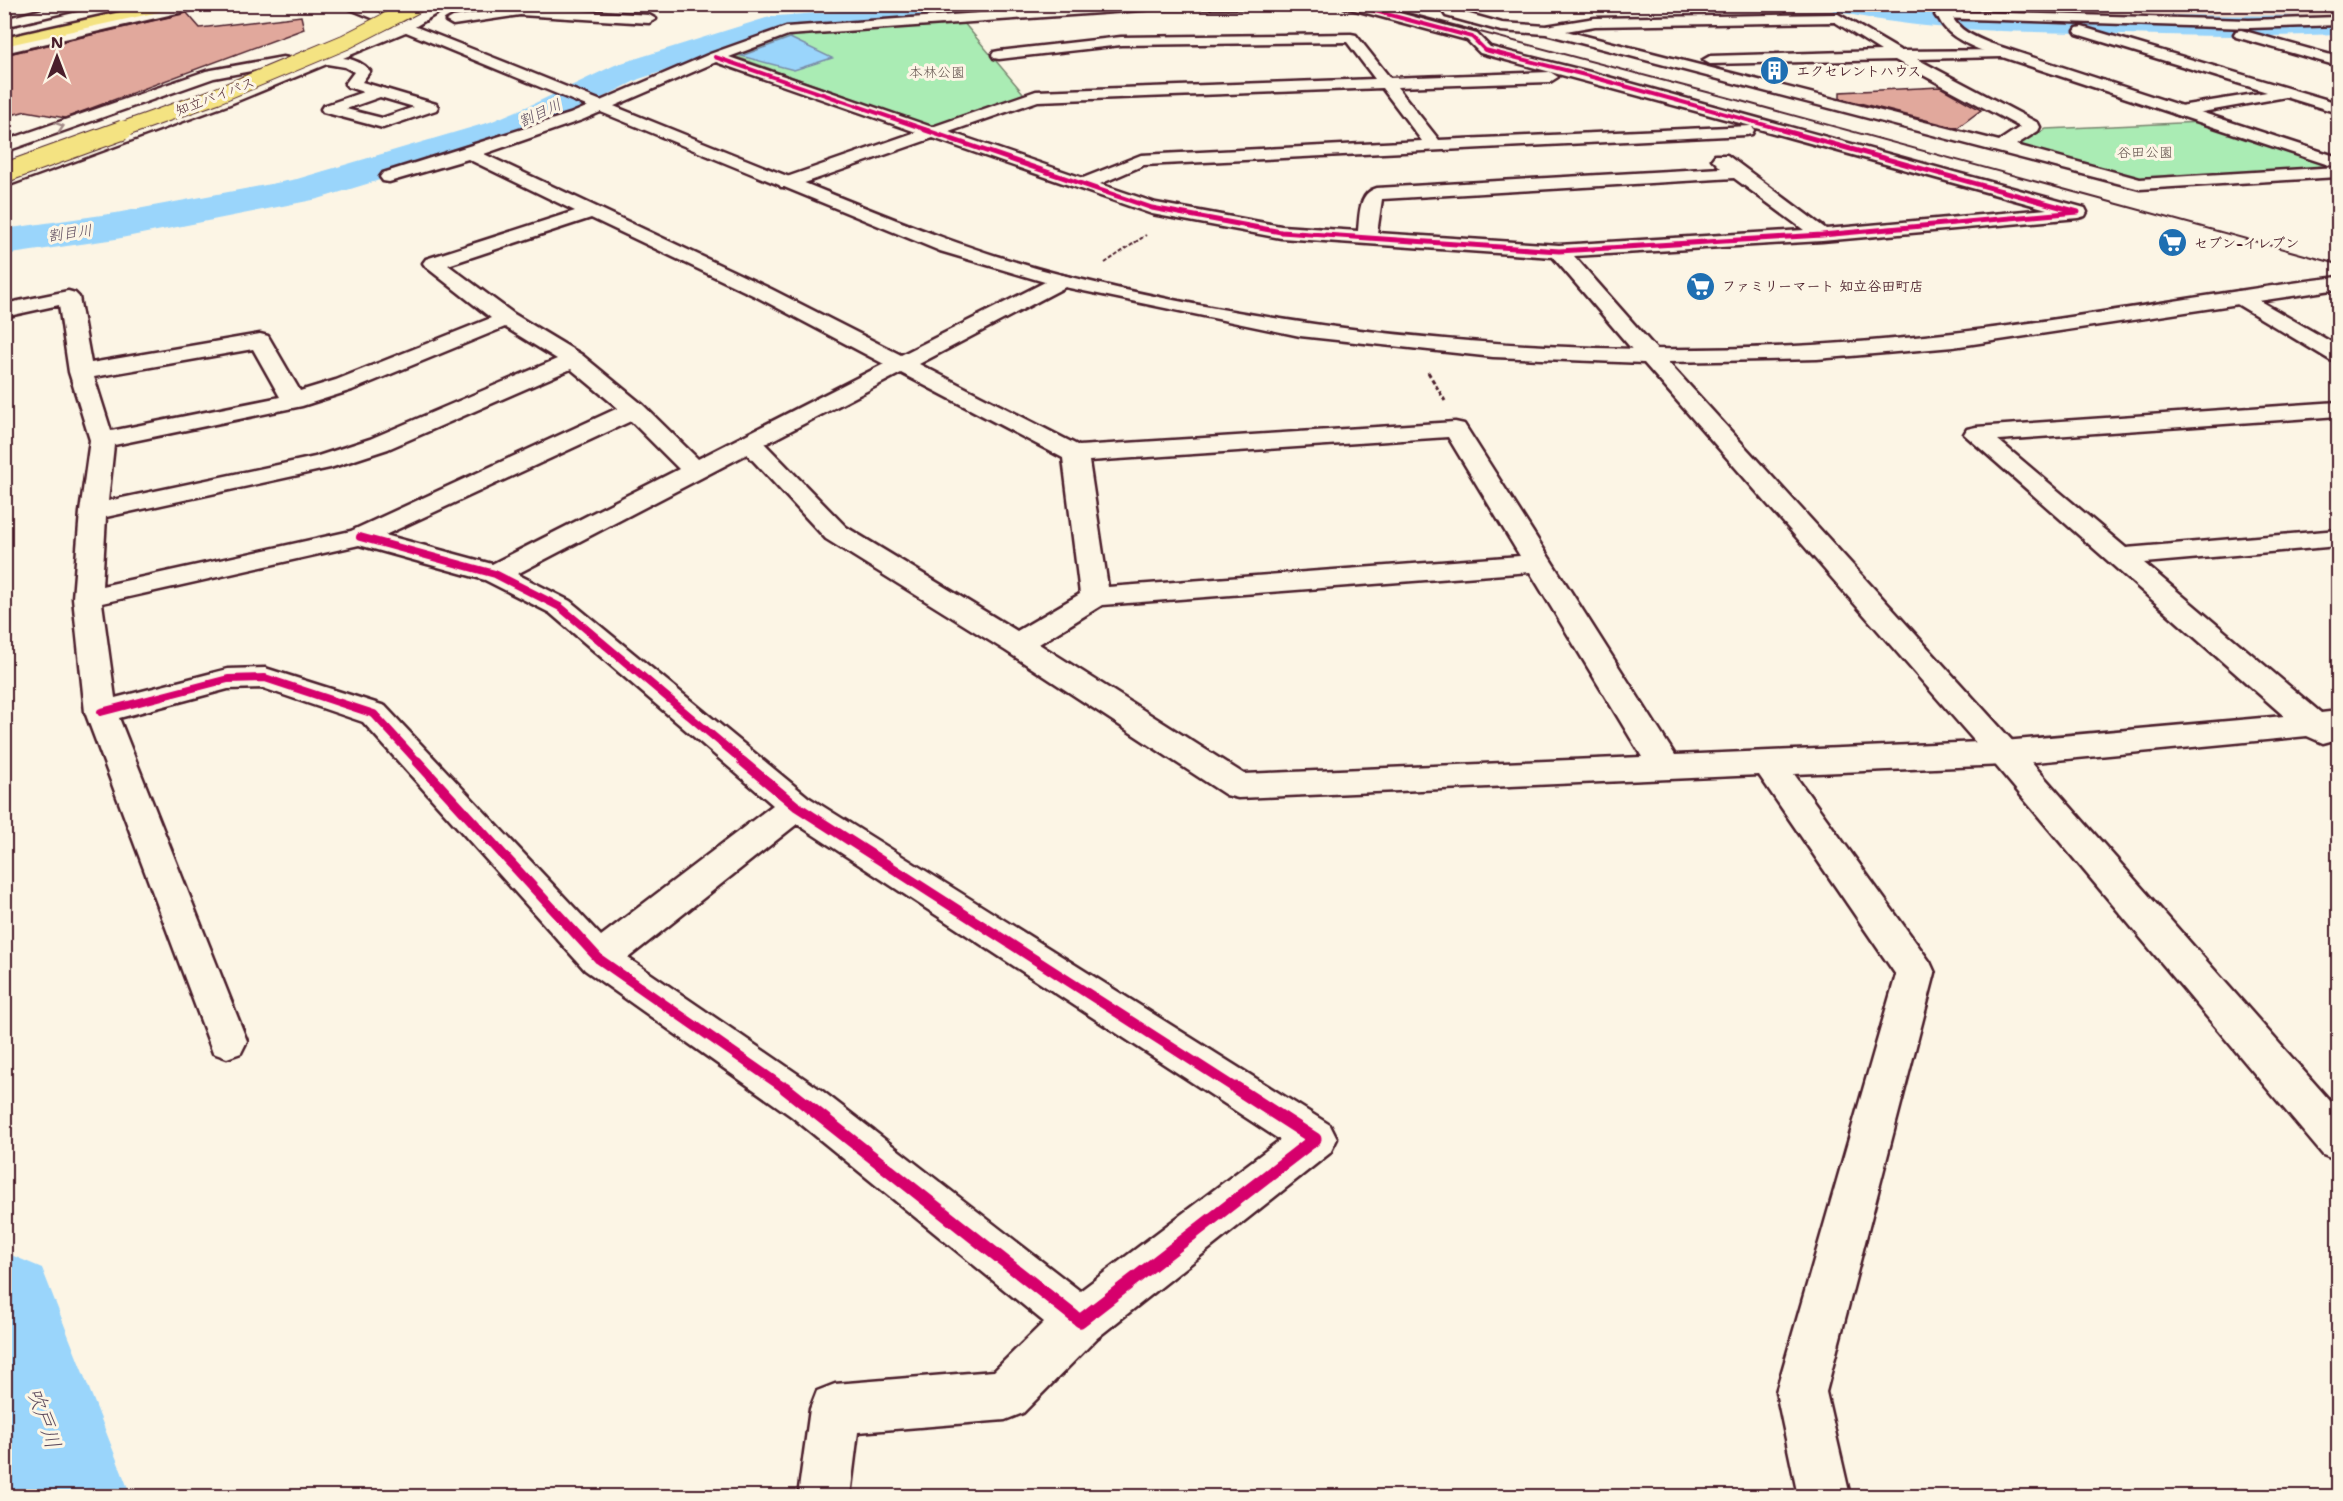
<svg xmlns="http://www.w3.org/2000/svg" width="2343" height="1501" font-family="'Shantell Sans','Klee One',sans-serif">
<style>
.built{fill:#f4decf}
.green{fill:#aaecb4;stroke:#7a8670;stroke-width:1.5}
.water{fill:#9ad5fb;stroke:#7a8ca8;stroke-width:1.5}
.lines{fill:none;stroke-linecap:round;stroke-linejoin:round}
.river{fill:#9ad5fb;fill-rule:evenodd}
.building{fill:#e1a89c;stroke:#4a1f2b;stroke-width:1.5}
.minor-casing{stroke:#4a1f2b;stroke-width:5}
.tertiary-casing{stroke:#4a1f2b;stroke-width:5}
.trunk-casing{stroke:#4a1f2b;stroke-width:5}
.path-far1{stroke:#4a1f2b;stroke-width:2;stroke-dasharray:4 2;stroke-linecap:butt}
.path{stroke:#4a1f2b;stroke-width:3;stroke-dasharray:4.5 3;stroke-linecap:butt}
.minor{fill:#fcf5e5;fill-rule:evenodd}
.tertiary{fill:#fcf5e5;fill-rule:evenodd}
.trunk{fill:#f4e382;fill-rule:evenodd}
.rail{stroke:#4a1f2b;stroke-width:2}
.trunk-bridge-far1-casing{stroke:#4a1f2b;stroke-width:17;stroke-linecap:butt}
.trunk-bridge-casing{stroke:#4a1f2b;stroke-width:21;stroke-linecap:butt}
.trunk-bridge-far1{stroke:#f4e382;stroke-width:15}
.trunk-bridge{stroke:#f4e382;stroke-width:19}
.cycleway-far4-casing{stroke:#fcf5e5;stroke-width:5}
.cycleway-far3-casing{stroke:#fcf5e5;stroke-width:8}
.cycleway-far2-casing{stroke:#fcf5e5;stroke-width:11}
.cycleway-far1-casing{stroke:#fcf5e5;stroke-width:14}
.cycleway-casing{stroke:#fcf5e5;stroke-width:16}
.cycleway-far4{stroke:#d6006c;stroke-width:4}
.cycleway-far3{stroke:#d6006c;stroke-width:5}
.cycleway-far2{stroke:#d6006c;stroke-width:8}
.cycleway-far1{stroke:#d6006c;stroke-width:10}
.cycleway{stroke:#d6006c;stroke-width:13}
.oneway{stroke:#a38a88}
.labels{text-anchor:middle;stroke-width:6;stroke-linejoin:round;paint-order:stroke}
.far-poi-label{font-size:14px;font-weight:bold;fill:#4a1f2b;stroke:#fcf5e5;text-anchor:start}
.far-park-label{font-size:14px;fill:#62524d;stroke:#fcf5e5}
.far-street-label{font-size:14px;fill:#4a1f2b;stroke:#fcf5e5}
.far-water-label{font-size:15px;font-style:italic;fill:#5e4c5f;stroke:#fcf5e5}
.near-water-label{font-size:21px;font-style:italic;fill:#5e4c5f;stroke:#fcf5e5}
</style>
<rect width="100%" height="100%" fill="#fcf5e5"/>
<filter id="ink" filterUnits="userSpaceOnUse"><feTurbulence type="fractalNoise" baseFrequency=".0167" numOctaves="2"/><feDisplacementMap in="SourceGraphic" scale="12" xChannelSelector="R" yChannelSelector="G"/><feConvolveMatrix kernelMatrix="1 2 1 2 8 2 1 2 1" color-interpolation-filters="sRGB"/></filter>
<g filter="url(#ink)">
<path class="built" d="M1961,4H2338V17L2229,20L1970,13L1959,7Z"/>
<g class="green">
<path d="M963,22L1023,93V96L940,125L930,126L731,55L791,33Z"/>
<path d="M2202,122L2329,164L2330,169L2142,180L2016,145L2046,129Z"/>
</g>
<path class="water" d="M790,38L832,58L794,70L741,56Z"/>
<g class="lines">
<g class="river">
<path d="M936,4H1090L1086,10L1075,13L780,34L639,79L559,120L516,138L318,199L116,239L4,255V229L116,213L297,179L490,122L533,104L615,65L766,18L777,16Z"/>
<path d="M1828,4H1888L1962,11L2109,15L2338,16V34C2253,38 2167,35 2082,33C1998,31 1915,31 1832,10Z"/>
<path d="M4,1252L42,1268L131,1496H11L4,1475Z"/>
</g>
</g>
<g class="building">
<path d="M187,13L200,28L301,16L304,29L65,118L26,111L4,117V55Z"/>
<path d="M1940,87L1981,110L1957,128L1840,98V92Z"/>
</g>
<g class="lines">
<defs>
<g id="minor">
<path d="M64,4H89L88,7L4,27V19Z"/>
<path d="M179,4H205L199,8L4,53V45Z"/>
<path d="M435,4H452L408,31L343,58C353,59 363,63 370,71L362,82L436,104L438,107L436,110L383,128L323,112L321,109L323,106L363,92L348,87L345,84L354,72L345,67L327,64L230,104L4,187V176L218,98L398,25ZM380,97L414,107L382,118L346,109Z"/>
<path d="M533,4H548L549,9L649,15L656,19L649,23L520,15L453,25L446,21L453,17Z"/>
<path d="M1106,4H1294L1288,8L1156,9L788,35L729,57L932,127L1036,91L1375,79L1347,42L1121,45L999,59L994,58L992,55L994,52L999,51L1121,37L1351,34L1356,35L1390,78L1550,72L1558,77L1550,82L1397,87L1439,140L1751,126L1480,53L1467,40L1344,7L1343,4H1366L1477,34L1490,47L1590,72L2085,208L2087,212L2085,216L2078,218L1822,241L1574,256L1658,351L1661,356L1658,361L1650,363L1642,361L1553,257L1281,238L1152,214L933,138L793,187H781L778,183L781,179L916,132L716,62L582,120L484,154L771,289L901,355L1055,277L1062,275L1069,277L1072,281L1069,285L919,364L1079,446L1455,422L1464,424L1675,755L2004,741L2284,716L1964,434L1967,429L1976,427L2338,402V416L1998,440L2126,548L2338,530V546L2144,563L2321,713L2338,711V733L2334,740L2323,743L2307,736L2004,765L1794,774L1930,962L1935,973L1826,1392L1850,1496H1798L1776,1392L1896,975L1759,775L1238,798L1226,795L1006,651L826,539L747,454L517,574L570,601L808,797L1330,1125L1337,1139L1330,1153L1097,1338L1023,1413L1005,1420L858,1432L850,1496H798L810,1409L817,1391L835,1384L994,1371L1044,1322L791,1116L585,970L363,722L263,688L228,689L119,718L247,1041L241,1053L227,1058L213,1053L85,712L73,598L80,512L90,440L69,372L59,305L4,317V304L68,291L75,293L79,297L91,363L260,334L268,336L300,391L336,380L491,318L426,267L423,263L426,259L575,211L468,159L389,182L383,181L380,177L383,173L570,114L710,54L786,27ZM1382,88L1422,141L1141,155L1083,178L949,132L1038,101ZM1752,127L2047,209L1826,229L1727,155H1715L1712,159L1721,168L1377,188C1358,193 1360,215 1358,231L1281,226L1156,203L1100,184L1144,165L1746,135L1752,134L1754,130ZM1734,178L1804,230L1559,245L1377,233L1382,199ZM591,218L757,297L884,364L698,459L643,405L582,355L514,314L448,265ZM505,327L557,359L370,439L315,457L108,501L114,445L302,406L352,390ZM253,349L280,397L111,431L94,377ZM571,369L618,408L351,531L102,586L106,517L330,468L388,449ZM901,373L1063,458L1080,594L1017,631L846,527L765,444ZM631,421L679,469L492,564L385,535ZM1448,437L1520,556L1108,587L1089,461ZM359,545L485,580L550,613L773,805L601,936L385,706L265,668L228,669L115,698L102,603ZM1530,572L1642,757L1244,774L1039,644L1102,605ZM797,824L1280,1140L1080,1291L821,1090L628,958Z"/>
<path d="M1451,9L1502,23L1546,26L1595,18L1838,14L1901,51L2007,50L2009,53L2002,57L1917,59L2038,123L2040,127L2038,131L2016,145L2140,179L2338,167V177L2140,189L1546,34L1501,31L1446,16L1444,13L1446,10ZM1835,22L1881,51L1710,56L1703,60L1710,64L1895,60L2020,127L1999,141L1566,31L1595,26Z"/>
<path d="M1942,11L2249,20L2338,17V25L2249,28L1937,18L1935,15L1937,12Z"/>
<path d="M2082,27L2338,103V113L2286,97L2180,116L2174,114L2172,111L2174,108L2180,106L2267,92L2077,34L2075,31L2077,28Z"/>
<path d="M2241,30L2338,57V66L2236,37L2234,34L2236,31Z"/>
<path d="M283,57L288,58L290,61L288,64L214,78L4,152V141L206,71Z"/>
<path d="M2239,291L2246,293L2338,346V362L2330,360L2232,301L2228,297L2232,293Z"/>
</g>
<g id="tertiary">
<path d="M338,4H357C498,58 637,116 777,172C872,210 966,251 1066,276C1352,347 1660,367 1953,333C2082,318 2210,293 2338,277V289L1953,347L1817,359L1668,362L2016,745L2338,1110V1161L2323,1155L1992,761L1644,363L1493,357L1300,336L1055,285L940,251Z"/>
<path d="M1936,4H1950C1950,27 1970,35 1989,43L2338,157V168L1978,49C1958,40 1936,29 1936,4Z"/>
</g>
<path id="trunk" d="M156,4H183L177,8L4,46V38Z"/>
</defs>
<use href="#minor" class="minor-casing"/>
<use href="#tertiary" class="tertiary-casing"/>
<use href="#trunk" class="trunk-casing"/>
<path class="path-far1" d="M1105,263L1146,235"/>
<path class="path" d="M1428,372L1445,401"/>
<use href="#minor" class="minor"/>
<use href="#tertiary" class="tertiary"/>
<use href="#trunk" class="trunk"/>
<path class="rail" d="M1374,4L1726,97L2338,264"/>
<defs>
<path id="trunk-bridge-far1" d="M119,131L216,96L345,42L419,4"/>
<path id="trunk-bridge" d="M4,173L123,130"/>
</defs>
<use href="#trunk-bridge-far1" class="trunk-bridge-far1-casing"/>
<use href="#trunk-bridge" class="trunk-bridge-casing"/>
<use href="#trunk-bridge-far1" class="trunk-bridge-far1"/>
<use href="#trunk-bridge" class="trunk-bridge"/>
<defs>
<g id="cycleway-far4">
<path d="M1349,4L1472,37L1485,50L1585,75L1787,131"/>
<path d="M715,57L930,131"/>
</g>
<path id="cycleway-far3" d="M925,130L1152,208L1281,232L1559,251L1822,235L2078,212L1782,130"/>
<g id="cycleway-far2">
<path d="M360,537L495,574L560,607L744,762"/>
<path d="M101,712L228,679L265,678L374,714L418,762"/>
</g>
<g id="cycleway-far1">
<path d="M417,761L599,959L787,1090"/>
<path d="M742,761L796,806L1238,1090"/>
</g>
<path id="cycleway" d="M785,1088L1080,1321L1315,1139L1236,1088"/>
</defs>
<use href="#cycleway-far4" class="cycleway-far4-casing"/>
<use href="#cycleway-far3" class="cycleway-far3-casing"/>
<use href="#cycleway-far2" class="cycleway-far2-casing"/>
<use href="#cycleway-far1" class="cycleway-far1-casing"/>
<use href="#cycleway" class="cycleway-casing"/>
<use href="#cycleway-far4" class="cycleway-far4"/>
<use href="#cycleway-far3" class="cycleway-far3"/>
<use href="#cycleway-far2" class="cycleway-far2"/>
<use href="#cycleway-far1" class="cycleway-far1"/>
<use href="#cycleway" class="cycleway"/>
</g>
<defs><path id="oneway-chevron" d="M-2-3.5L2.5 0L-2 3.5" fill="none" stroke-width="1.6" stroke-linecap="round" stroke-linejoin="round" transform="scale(1.5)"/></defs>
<use class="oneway" href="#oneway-chevron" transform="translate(60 127) rotate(-19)"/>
</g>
<defs>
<symbol id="building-disc" viewBox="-11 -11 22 22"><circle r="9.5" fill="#1f6fb2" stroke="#fcf5e5"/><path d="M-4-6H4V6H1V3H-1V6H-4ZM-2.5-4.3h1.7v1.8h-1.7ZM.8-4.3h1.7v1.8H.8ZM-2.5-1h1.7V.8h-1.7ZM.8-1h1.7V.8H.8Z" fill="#fff"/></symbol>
<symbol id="supermarket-disc" viewBox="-11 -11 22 22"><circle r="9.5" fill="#1f6fb2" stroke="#fcf5e5"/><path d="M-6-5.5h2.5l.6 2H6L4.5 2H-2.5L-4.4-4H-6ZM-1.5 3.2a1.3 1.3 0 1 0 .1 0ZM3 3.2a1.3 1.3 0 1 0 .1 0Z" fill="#fff"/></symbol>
</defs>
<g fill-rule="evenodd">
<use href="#building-disc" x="1758" y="54" width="33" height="33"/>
<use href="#supermarket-disc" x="2156" y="226" width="33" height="33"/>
<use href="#supermarket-disc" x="1684" y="270" width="33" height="33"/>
</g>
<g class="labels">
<g class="far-poi-label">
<text x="1796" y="76">エクセレントハウス</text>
<text x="2194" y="248">セブン-イレブン</text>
<text x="1722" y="291">ファミリーマート 知立谷田町店</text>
</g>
<g class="far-park-label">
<text x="937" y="77">本林公園</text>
<text x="2145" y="157">谷田公園</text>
</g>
<g class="far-street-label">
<text transform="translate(215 96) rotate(-21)" y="5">知立バイパス</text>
</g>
<g class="far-water-label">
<text transform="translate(540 113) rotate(-25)" y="5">割目川</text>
<text transform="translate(70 233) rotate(-8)" y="5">割目川</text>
</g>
<g class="near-water-label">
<text transform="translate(44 1418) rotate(71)" y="7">吹戸川</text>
</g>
</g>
<rect width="2343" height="1501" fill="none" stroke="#fcf5e5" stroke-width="24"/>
<rect x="12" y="12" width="2319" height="1477" fill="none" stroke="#4a1f2b" stroke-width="2" filter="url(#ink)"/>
<g transform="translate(57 57)" stroke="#fcf5e5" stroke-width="4.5" paint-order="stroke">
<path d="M0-4.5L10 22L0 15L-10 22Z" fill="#4a1f2b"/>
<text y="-9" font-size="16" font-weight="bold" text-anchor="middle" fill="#4a1f2b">N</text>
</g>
</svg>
